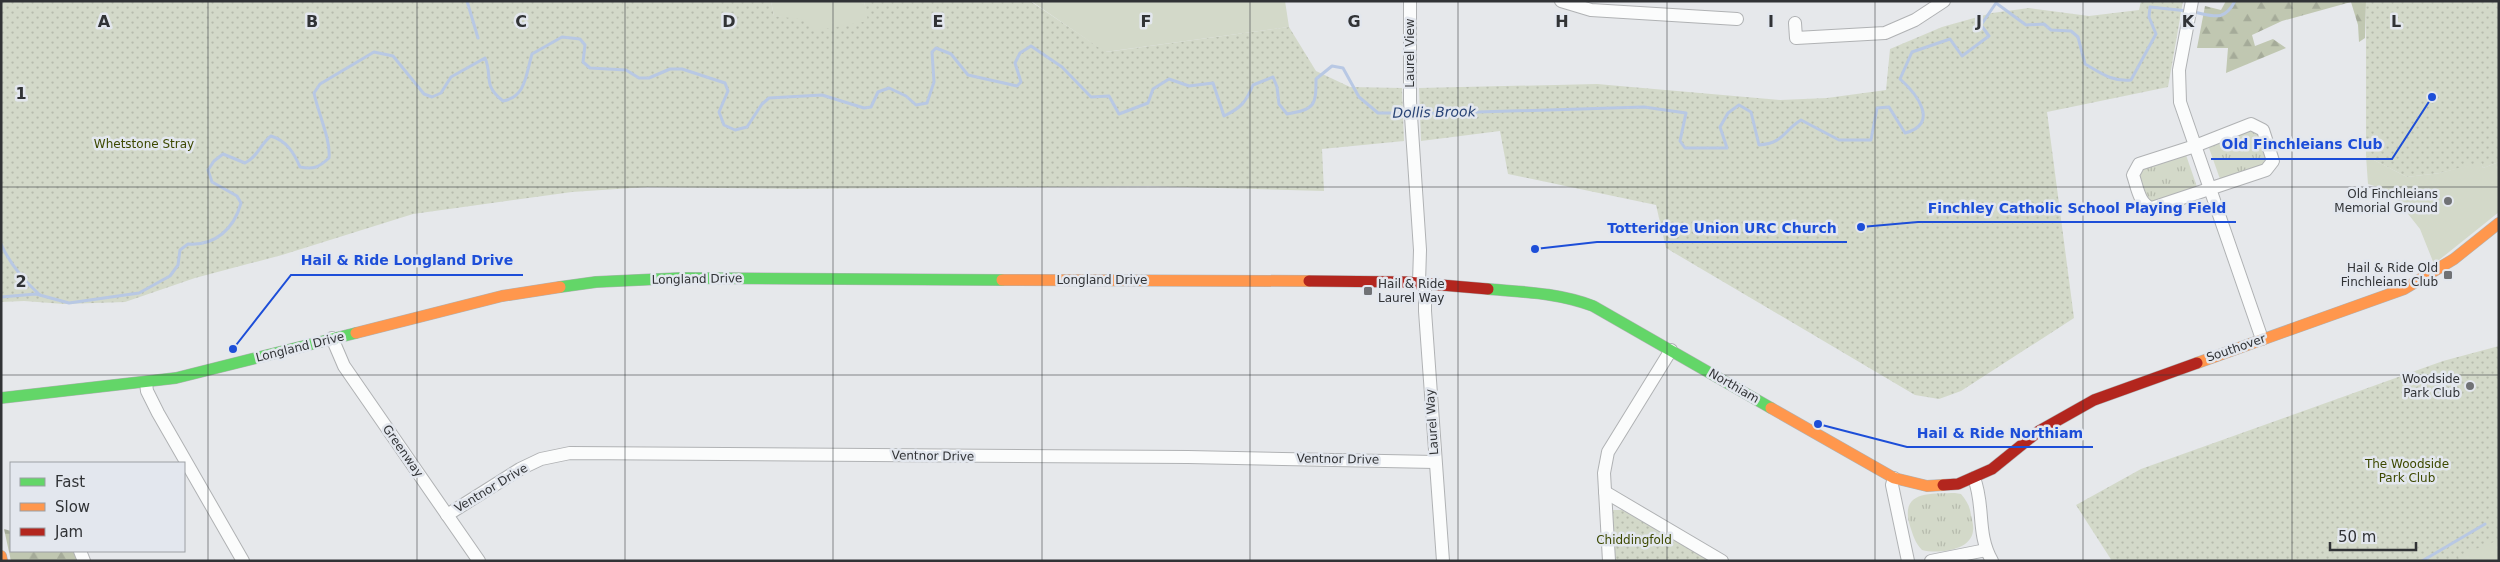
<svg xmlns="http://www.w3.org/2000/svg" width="2500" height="562" font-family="'DejaVu Sans',sans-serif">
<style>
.grass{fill:url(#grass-tufts)}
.forest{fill:url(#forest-firs)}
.park{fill:url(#park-dots)}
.garden{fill:#d3d9c9}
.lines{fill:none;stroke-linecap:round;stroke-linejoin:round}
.stream{stroke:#b8c8e4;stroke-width:3}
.street-casing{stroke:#b0b2b4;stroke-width:14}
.fast-casing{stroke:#b0b2b4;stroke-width:12}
.slow-casing{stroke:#b0b2b4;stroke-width:12}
.jam-casing{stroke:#b0b2b4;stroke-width:12}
.street{stroke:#fbfcfc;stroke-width:12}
.fast{stroke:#63d668;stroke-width:11}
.slow{stroke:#ff974d;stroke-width:11}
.jam{stroke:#b3261e;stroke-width:11}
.grid{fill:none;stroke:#313336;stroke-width:1;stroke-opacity:0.55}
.poi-dot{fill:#707275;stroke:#e3e7ee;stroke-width:2}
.labels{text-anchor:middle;stroke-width:5;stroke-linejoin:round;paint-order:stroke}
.street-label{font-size:12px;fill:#313336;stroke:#e3e7ee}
.park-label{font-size:12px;fill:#3d4900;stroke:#e3e7ee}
.poi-label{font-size:12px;fill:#313336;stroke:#e3e7ee;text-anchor:end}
.water-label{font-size:14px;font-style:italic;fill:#294476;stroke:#e3e7ee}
.grid-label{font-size:16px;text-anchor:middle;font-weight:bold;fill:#313336;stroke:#e3e7ee;stroke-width:5;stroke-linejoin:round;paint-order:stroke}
.leader{fill:none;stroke:#1d4ed8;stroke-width:2}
.callout-dot{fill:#1d4ed8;stroke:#e3e7ee;stroke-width:2}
.callout-label{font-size:14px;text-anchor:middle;font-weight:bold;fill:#1d4ed8;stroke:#e3e7ee;stroke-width:5;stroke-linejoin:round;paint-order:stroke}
</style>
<defs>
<pattern id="grass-tufts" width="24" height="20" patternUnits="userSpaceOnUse" patternTransform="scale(1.25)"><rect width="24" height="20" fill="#d3d9c9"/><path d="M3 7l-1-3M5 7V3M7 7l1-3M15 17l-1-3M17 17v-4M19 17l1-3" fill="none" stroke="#b6bbad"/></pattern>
<pattern id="forest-firs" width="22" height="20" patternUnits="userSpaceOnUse" patternTransform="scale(1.25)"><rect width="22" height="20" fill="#c0c7b1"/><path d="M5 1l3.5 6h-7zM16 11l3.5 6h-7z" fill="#a5ab99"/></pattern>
<pattern id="park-dots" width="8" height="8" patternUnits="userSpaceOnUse" patternTransform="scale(1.25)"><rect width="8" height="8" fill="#d3d9c9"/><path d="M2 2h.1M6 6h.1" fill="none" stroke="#b6bbad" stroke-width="1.8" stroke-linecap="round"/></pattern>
</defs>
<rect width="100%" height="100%" fill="#e6e8eb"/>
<g class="grass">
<path d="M2254,129L2261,133L2267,164L2220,179L2209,148L2213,143Z"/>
<path d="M2186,155L2197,187L2149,204L2138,174L2139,170Z"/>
<path d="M1955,493L1961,494C1967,501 1970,507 1971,515C1972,520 1974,526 1973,531C1971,551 1937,554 1922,550C1915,543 1913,535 1910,526C1899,490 1931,494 1955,493Z"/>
</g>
<g class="forest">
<path d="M2226,1H2366L2365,38L2359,42L2358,25L2351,2L2282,21L2252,35L2255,46L2273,39L2286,48L2226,73L2228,48H2197L2205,6L2221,10Z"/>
<path d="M4,529L11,531V551H76L80,561H11Z"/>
</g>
<g class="park">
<path d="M4,1H771L774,16L867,21L864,1H1030L1106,52L1289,27L1316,71L1350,87L1402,88L1404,141L1322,149L1324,191L1150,186L793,189L647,187L572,192L413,214L282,255L195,278L125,302L64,304L24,301L1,302V2Z"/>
<path d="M2141,1H2183L2168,87L2047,112L2074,318L1961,391L1939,399L1915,395L1666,248L1656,205L1508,174L1500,131L1421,141L1419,88L1597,84L1780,100L1827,98L1886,90L1890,49L1942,27L1992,13L2029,8L2089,16L2139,10Z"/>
<path d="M2366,1H2499V162L2483,168L2481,163L2440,173L2407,177L2366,156Z"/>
<path d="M2499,346V561H2112L2076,505L2141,469L2443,361Z"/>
<path d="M1613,510H1622L1712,561H1613L1610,514Z"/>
</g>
<g class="garden">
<path d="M771,1H864L868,21L814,31L807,20L774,16Z"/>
<path d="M1031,1H1285L1289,27L1105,52Z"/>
<path d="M2366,156L2407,177L2440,173L2481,162L2483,168L2499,162V212L2434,264L2420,229L2390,191L2368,184Z"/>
<path d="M2499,540V561H2460L2458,556Z"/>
</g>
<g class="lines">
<g class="stream">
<path d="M467,1L478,38"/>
<path d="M2194,12C2214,16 2224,22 2235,1"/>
<path d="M1414,114L1644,107L1686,113L1680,141L1685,148H1727L1720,127L1728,113L1739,105L1751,112L1759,145C1784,143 1783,131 1801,120L1839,140H1871L1877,108L1889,107L1905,133C1940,124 1917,94 1900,79L1912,52L1950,39L1962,56L1989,36L1981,25L1996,3L2026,25L2044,24L2051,30L2071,31L2078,37L2085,64C2101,73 2112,82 2131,80L2156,34L2149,17L2150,7L2188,11"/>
<path d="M1,244C10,264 23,280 40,295"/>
<path d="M1,297L36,294L69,303L139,293L170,276L178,265L180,250L188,244C215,246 234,229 241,203L237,196L212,182L208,170L214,161L223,154L245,163C258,157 260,144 271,136C287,141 294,153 300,167C314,170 319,167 329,158C331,140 318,113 314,93L320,84L374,52L393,56L424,94L432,97L441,93L451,77L485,58C493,76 482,85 503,101C526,97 526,74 532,54L562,37L580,39L585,45L583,62L590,68L626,70L639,78H649L670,69H682L725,83L728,91L719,112L724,125L735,130L747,127L762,104L769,98L822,95L864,108L871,107L878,92L889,88L906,96L916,105L927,103L934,82L932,52L936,48L951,54L968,75L1017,86L1021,82L1015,63L1020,53L1031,46L1062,67L1091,97L1109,96L1119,114L1148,103L1153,89L1169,79L1189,86L1213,83L1224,116C1241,108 1246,102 1253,85L1273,77L1277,87L1279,104L1287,114C1315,109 1316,106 1316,79L1332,66L1343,68L1359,97L1378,113H1408"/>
<path d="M2422,561L2485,524"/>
</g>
<defs>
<g id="street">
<path d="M1410,1V101L1420,250L1419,283"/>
<path d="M1561,1L1591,10L1737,19"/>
<path d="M2192,1L2179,70L2180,102L2262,339"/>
<path d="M1795,23L1796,38L1885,33L1915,20L1944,1"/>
<path d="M2251,124L2263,130L2273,161L2266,170L2152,208C2139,205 2137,186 2133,175L2139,164L2195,146Z"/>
<path d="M1425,284V311L1443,561"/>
<path d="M332,338L344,366L479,561"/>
<path d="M146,383L147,391L158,413L243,561"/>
<path d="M1894,478L1892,485L1908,561"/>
<path d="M1974,478C1985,506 1976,533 1992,561"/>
<path d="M1605,492L1722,561"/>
<path d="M447,515L520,469L541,459L570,453L1188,457L1435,462"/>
<path d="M80,551L84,561"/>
<path d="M1609,561L1604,473L1608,452L1671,350"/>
<path d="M1931,561L1986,550"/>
</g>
<g id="fast">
<path d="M560,287L596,282L681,278L1002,280"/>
<path d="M1488,289C1524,292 1559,293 1593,306L1771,408"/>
<path d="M1,398L176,378L356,333"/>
</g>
<g id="slow">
<path d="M1002,280L1309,281"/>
<path d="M356,333L502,296L560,287"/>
<path d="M2197,363L2404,289L2454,259L2499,223"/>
<path d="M1771,408L1894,478L1927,486L1943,485"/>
<path d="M1,556L2,561"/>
</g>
<g id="jam">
<path d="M1309,281L1406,282L1488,289"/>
<path d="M1943,485L1958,484L1992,469L2039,431L2094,400L2197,363"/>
</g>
</defs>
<use href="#street" class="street-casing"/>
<use href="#fast" class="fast-casing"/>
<use href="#slow" class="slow-casing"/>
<use href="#jam" class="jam-casing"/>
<use href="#street" class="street"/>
<use href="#fast" class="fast"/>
<use href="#slow" class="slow"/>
<use href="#jam" class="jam"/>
</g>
<path class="grid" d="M208,1V561M417,1V561M625,1V561M833,1V561M1042,1V561M1250,1V561M1458,1V561M1667,1V561M1875,1V561M2083,1V561M2292,1V561M1,187H2499M1,375H2499"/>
<g class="poi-dot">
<circle cx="2448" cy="201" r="5"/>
<rect x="2443" y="270" width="10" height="10" rx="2.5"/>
<rect x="1363" y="286" width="10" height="10" rx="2.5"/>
<circle cx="2470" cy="386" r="5"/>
</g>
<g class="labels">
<g class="street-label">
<text transform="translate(1410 53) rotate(-90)" y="4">Laurel View</text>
<text transform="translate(697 279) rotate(-1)" y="4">Longland Drive</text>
<text x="1102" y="284">Longland Drive</text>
<text transform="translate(300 347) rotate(-14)" y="4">Longland Drive</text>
<text transform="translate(2236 348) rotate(-19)" y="4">Southover</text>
<text transform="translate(1734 386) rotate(30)" y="4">Northiam</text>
<text transform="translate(1432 422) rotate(-94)" y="4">Laurel Way</text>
<text transform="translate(403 451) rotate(55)" y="4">Greenway</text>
<text transform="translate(933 456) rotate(1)" y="4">Ventnor Drive</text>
<text transform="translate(1338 459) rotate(1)" y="4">Ventnor Drive</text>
<text transform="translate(491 488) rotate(-31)" y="4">Ventnor Drive</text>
</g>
<g class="park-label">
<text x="144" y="148">Whetstone Stray</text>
<text x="2407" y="468">The Woodside<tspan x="2407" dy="14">Park Club</tspan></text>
<text x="1634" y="544">Chiddingfold</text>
</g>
<g class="poi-label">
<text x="2438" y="198">Old Finchleians<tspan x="2438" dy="14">Memorial Ground</tspan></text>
<text x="2438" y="272">Hail &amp; Ride Old<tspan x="2438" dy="14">Finchleians Club</tspan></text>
<text x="1378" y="288" text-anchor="start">Hail &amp; Ride<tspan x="1378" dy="14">Laurel Way</tspan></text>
<text x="2460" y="383">Woodside<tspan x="2460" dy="14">Park Club</tspan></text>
</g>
<g class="water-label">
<text transform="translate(1434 112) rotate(-1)" y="5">Dollis Brook</text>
</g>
</g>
<g class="grid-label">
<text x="104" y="27">A</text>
<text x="312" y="27">B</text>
<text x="521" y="27">C</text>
<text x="729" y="27">D</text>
<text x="938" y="27">E</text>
<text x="1146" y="27">F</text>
<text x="1354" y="27">G</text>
<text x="1562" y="27">H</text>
<text x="1771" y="27">I</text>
<text x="1979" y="27">J</text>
<text x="2188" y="27">K</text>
<text x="2396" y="27">L</text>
<text x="21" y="99">1</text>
<text x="21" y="287">2</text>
</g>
<path class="leader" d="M2432 97L2392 159H2211M1861 227L1918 222H2236M1535 249L1597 242H1847M233 349L291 275H523M1818 424L1907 447H2093"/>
<g class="callout-dot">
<circle cx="2432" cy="97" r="5"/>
<circle cx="1861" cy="227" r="5"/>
<circle cx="1535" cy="249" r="5"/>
<circle cx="233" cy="349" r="5"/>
<circle cx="1818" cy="424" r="5"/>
</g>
<g class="callout-label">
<text x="2302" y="149">Old Finchleians Club</text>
<text x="2077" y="213">Finchley Catholic School Playing Field</text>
<text x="1722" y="233">Totteridge Union URC Church</text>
<text x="407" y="265">Hail &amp; Ride Longland Drive</text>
<text x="2000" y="438">Hail &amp; Ride Northiam</text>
</g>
<rect width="2500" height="562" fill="none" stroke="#313336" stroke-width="5"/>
<rect x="10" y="462" width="175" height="90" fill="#e3e7ee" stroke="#9c9fa4"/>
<rect x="20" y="478" width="25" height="8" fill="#63d668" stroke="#9c9fa4"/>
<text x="55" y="487" font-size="15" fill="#313336">Fast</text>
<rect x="20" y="503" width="25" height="8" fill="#ff974d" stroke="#9c9fa4"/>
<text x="55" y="512" font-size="15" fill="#313336">Slow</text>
<rect x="20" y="528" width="25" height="8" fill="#b3261e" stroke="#9c9fa4"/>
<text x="55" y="537" font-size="15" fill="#313336">Jam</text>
<path d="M2330 542v8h86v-8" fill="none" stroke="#313336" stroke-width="2.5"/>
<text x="2338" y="542" font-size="15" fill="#313336" stroke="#e3e7ee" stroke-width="4" paint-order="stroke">50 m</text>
</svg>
